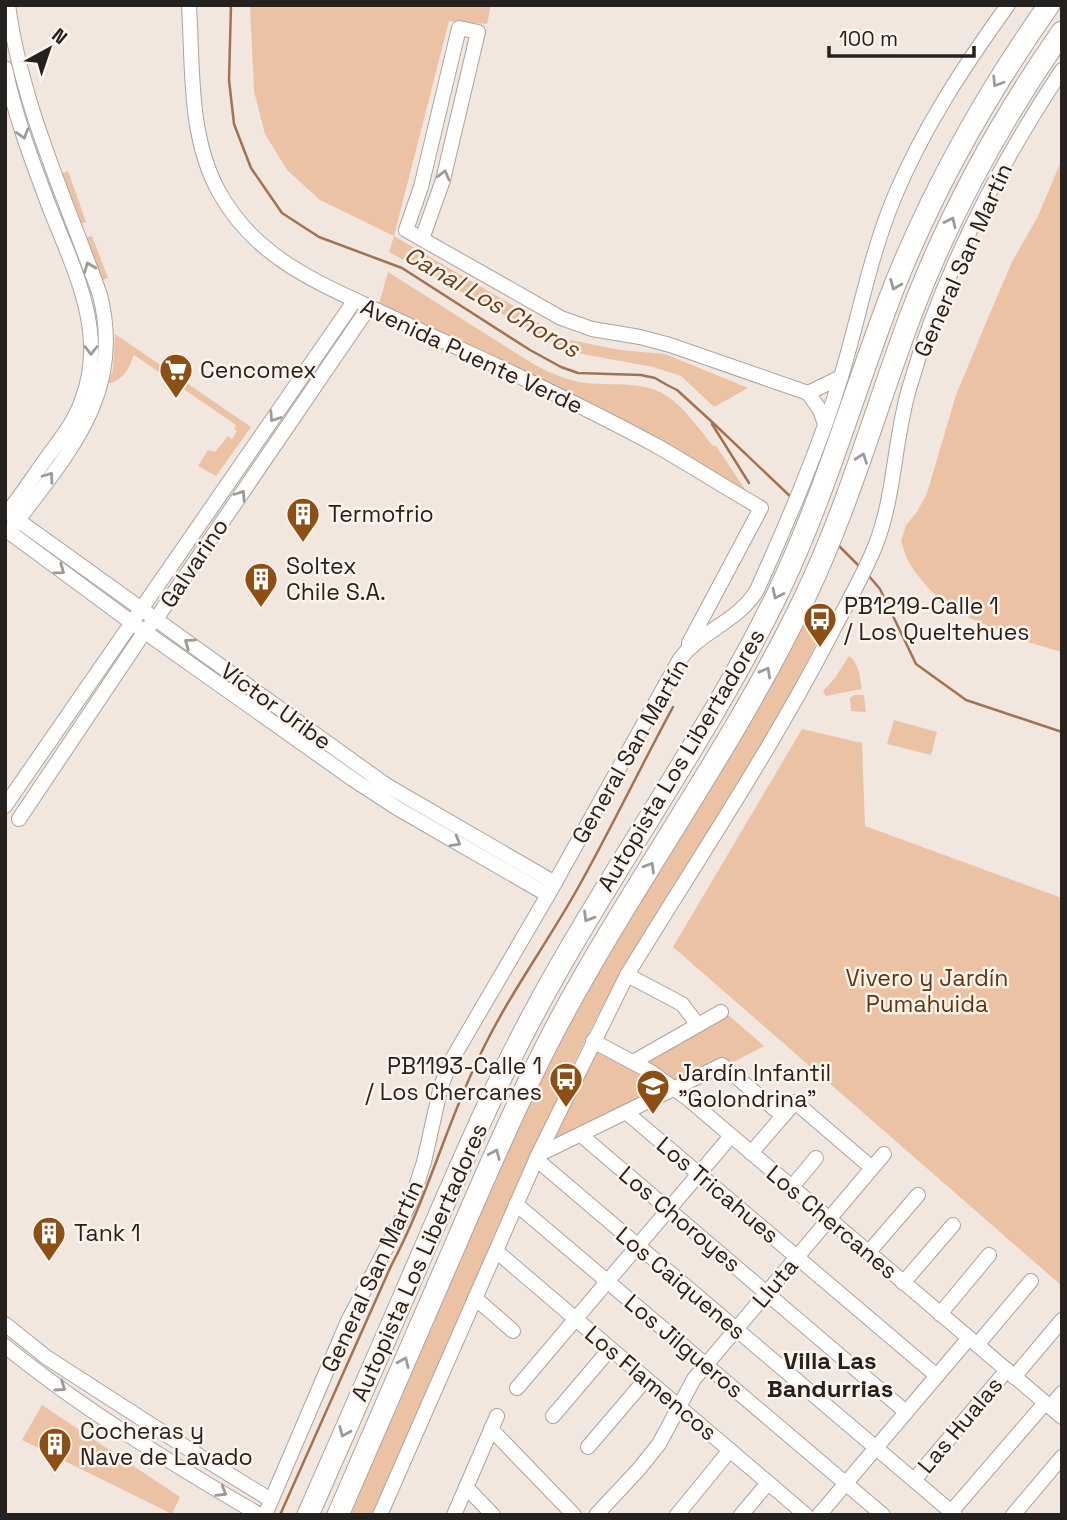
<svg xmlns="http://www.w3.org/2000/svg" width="1067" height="1520" font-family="'Space Grotesk',sans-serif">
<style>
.green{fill:#ebc3a4}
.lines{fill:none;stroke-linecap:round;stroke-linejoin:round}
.stream{stroke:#a2734e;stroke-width:2.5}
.minor-casing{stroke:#ada39c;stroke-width:16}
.highway-casing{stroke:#ada39c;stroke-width:23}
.minor{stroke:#fff;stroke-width:14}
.highway{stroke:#fff;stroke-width:21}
.oneway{stroke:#9d9b9a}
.labels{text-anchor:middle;stroke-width:5;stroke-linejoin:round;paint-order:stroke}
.street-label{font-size:23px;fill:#25211e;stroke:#fff4ec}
.poi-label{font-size:23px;fill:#25211e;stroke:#fff4ec;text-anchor:start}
.park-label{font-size:23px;fill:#60350d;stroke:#fff4ec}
.water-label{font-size:24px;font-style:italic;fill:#6c401a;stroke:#fff4ec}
.neighbourhood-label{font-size:24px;font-weight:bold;fill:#25211e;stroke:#fff4ec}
</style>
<rect width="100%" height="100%" fill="#f1e7df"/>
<g class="green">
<path d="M250,5H491L487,24L449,21L394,236L512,305L561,338L620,350L665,354L748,388L714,407L681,376L653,367L571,352L389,252L394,236L320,200L287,170L265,134L254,91Z"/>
<path d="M1062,159V652L1020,640L952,610L929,589L915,572L907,559L901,541L906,525L917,512L927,493L956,395L988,318L1012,262L1038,216Z"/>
<path d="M68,171L86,222L80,224L60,174Z"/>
<path d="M92,236L108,278L103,280L84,238Z"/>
<path d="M388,272L535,365C551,373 568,381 586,383C614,386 646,380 670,398C687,411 700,430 713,446H716L747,492L547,383L379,304Z"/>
<path d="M115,334L251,427L216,476L198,466L208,450L215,452L228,436L232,439L237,431L234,429L236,425L134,355C128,370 124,380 107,384L113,370Z"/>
<path d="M801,620L822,631C759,767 665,886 596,1019C560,1089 528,1162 496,1234C454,1327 413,1421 373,1515H345L563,1028Z"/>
<path d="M849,656C859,663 860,678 862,689L826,696L823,691L835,678Z"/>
<path d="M854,695H864L866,712L851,711L850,698Z"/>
<path d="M894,720L937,732L931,755L887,744Z"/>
<path d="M802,729L862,743L865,826L1062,898V1286L673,947Z"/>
<path d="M726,1013L764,1046L730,1064L678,1083L645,1060Z"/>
<path d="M597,1052L646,1078L665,1093L549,1145Z"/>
<path d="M42,1405L180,1497L172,1514L22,1440Z"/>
</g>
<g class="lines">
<g class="stream">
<path d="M231,5L229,80L234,124L251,168L282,213L319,237L402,268L530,350L561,367L578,373L641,375L655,378L667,385L677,390L710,420L792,498"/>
<path d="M712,424L749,483"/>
<path d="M838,545L861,568"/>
<path d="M868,575L880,589L916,664L966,700L1062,732"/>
<path d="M280,1515L391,1266C428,1197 447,1121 482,1051C510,993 548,942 579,886C612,827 641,766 673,707"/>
</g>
<defs>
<g id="minor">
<path d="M8,5C22,107 66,199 100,295C125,394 68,453 13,527"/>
<path d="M189,5C193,67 188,136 219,192C256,259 319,283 385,314C433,337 482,358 529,381C572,402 615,423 657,446C692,466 726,488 761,508L689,643"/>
<path d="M5,68C15,116 32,161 49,206C73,268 108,332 82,400C74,424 57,443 43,463C30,481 19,499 5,515"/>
<path d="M422,239L443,180L478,32L459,28L421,187L406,230L561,318L592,329L640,337L670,345L808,393L841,377"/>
<path d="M808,393L820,410L825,424"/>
<path d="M8,513L386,785L555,883"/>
<path d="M5,529L131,622L354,780L397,808L548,895"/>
<path d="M5,806L355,300"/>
<path d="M19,819L145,631L156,619L369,307"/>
<path d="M627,975L682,1004L698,1025"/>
<path d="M593,1041L651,1072L687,1098L1062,1417"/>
<path d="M633,1062L721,1012"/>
<path d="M627,1113L937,1376"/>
<path d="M581,1135L906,1412"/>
<path d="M751,1153L795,1102L872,1168"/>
<path d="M538,1155L722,1065L783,1116"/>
<path d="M536,1159L955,1515"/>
<path d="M791,1188L816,1158"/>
<path d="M516,1204L883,1515"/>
<path d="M496,1251L806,1515"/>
<path d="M868,1253L918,1195"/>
<path d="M903,1283L953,1225"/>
<path d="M475,1298L513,1331"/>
<path d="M940,1314L989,1255"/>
<path d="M5,1324L46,1357L201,1457L271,1500"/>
<path d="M977,1345L1031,1281"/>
<path d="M5,1346C84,1410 172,1464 260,1515"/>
<path d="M1014,1377L1062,1320"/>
<path d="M517,1388L731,1136"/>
<path d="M1050,1407L1062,1393"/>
<path d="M553,1416L610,1349"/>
<path d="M491,1429L574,1515"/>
<path d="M588,1447L646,1379"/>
<path d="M914,1480L1007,1370"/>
<path d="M466,1487L493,1515"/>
<path d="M951,1512L1045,1403"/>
<path d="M265,1515L348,1321L412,1199L424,1162L441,1086L451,1061L548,895L680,659C702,630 739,621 757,590C788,521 819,449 841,377C859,317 870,256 894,198C923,128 964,66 1008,5"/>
<path d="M380,1515L538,1155L627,975C696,862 770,752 831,634C846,605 864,575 876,544C895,495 894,440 909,389C941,277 997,168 1062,70"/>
<path d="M454,1515L497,1416"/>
<path d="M596,1515L639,1469L659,1444L694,1379L884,1154"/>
<path d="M677,1515L730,1450"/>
<path d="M741,1515L768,1483"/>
<path d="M819,1515L969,1338"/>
<path d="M1013,1515L1062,1457"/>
</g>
<g id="highway">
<path d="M308,1515C348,1424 388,1334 427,1243C461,1165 494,1087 534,1013C610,871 706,740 777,595C825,495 854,390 894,287C934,187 987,93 1049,5"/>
<path d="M338,1515C377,1426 416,1337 454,1248C486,1174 518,1100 555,1029C633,882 733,748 805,597C848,507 875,411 910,317C948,216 1000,121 1062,32"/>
</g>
</defs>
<use href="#minor" class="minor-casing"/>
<use href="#highway" class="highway-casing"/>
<use href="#minor" class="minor"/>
<use href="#highway" class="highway"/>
</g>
<defs><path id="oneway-chevron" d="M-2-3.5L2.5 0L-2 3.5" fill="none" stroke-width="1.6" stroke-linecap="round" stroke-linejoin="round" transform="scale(1.75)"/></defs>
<g class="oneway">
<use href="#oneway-chevron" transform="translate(997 82) rotate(122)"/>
<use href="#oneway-chevron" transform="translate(23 134) rotate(73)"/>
<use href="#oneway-chevron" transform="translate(444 175) rotate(-75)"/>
<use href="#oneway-chevron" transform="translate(951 222) rotate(-65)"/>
<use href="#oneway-chevron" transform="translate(89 267) rotate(-112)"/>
<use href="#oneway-chevron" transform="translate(895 285) rotate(112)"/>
<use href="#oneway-chevron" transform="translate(91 350) rotate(90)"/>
<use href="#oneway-chevron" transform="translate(274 417) rotate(124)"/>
<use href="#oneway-chevron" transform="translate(862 458) rotate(-70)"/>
<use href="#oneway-chevron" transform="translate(49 477) rotate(-54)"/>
<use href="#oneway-chevron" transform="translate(241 495) rotate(-56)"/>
<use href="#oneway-chevron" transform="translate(60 570) rotate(36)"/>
<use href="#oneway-chevron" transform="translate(777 594) rotate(116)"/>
<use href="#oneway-chevron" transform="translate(189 643) rotate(-144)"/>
<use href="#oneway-chevron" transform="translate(766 672) rotate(-61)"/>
<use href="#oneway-chevron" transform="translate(456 842) rotate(30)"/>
<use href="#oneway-chevron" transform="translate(650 867) rotate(-59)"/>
<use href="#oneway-chevron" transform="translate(588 917) rotate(121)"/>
<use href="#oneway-chevron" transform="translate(495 1154) rotate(-66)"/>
<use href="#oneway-chevron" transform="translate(404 1362) rotate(-66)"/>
<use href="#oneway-chevron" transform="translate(61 1387) rotate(35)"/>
<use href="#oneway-chevron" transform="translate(344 1432) rotate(114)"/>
<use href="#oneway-chevron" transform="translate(222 1492) rotate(31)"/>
</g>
<defs>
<symbol id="supermarket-pin" viewBox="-11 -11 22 30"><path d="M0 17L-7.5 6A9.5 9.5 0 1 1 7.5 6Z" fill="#8d4f13" stroke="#fff4ec"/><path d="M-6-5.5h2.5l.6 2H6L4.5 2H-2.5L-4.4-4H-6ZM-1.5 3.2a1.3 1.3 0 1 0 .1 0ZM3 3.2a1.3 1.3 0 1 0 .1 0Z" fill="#fff"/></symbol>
<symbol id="building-pin" viewBox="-11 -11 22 30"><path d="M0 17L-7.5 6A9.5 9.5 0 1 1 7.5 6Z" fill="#8d4f13" stroke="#fff4ec"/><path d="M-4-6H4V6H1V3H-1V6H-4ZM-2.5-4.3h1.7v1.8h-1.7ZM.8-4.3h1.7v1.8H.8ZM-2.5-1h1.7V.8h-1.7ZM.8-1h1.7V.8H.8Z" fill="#fff"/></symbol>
<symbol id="bus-pin" viewBox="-11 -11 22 30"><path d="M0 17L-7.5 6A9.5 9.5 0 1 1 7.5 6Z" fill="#8d4f13" stroke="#fff4ec"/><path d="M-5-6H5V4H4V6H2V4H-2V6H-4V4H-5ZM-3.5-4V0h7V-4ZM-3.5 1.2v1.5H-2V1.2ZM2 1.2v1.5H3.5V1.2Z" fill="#fff"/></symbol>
<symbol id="school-pin" viewBox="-11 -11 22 30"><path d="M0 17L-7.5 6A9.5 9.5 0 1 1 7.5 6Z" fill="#8d4f13" stroke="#fff4ec"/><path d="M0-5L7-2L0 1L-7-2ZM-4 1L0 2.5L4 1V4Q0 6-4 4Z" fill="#fff"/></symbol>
</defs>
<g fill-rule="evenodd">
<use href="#supermarket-pin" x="157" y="351" width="38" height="52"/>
<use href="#building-pin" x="284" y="495" width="38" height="52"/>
<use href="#building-pin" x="242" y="560" width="38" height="52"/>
<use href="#bus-pin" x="801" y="600" width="38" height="52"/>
<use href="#bus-pin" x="547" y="1060" width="38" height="52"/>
<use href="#school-pin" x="634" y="1067" width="38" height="52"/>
<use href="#building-pin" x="30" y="1214" width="38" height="52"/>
<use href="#building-pin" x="36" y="1425" width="38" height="52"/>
</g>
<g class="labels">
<g class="street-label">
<text transform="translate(963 260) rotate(-66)" y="8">General San Martín</text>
<text transform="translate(472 356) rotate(25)" y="8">Avenida Puente Verde</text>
<text transform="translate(194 563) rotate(-56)" y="8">Galvarino</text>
<text transform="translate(276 706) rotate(36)" y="8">Víctor Uribe</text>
<text transform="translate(630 751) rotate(-60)" y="8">General San Martín</text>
<text transform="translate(681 760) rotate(-59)" y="8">Autopista Los Libertadores</text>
<text transform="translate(718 1190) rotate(40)" y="8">Los Tricahues</text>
<text transform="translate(680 1219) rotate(40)" y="8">Los Choroyes</text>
<text transform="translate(832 1222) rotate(40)" y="8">Los Chercanes</text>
<text transform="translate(419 1262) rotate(-66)" y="8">Autopista Los Libertadores</text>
<text transform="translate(372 1276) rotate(-65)" y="8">General San Martín</text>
<text transform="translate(681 1283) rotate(40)" y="8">Los Caiquenes</text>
<text transform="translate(775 1283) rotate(-50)" y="8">Lluta</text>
<text transform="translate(684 1346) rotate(40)" y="8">Los Jilgueros</text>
<text transform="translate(651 1383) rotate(40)" y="8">Los Flamencos</text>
<text transform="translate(960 1425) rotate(-50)" y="8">Las Hualas</text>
</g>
<g class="poi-label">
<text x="200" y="378">Cencomex</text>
<text x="328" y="522">Termofrio</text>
<text x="286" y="574">Soltex<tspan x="286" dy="26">Chile S.A.</tspan></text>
<text x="844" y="614">PB1219-Calle 1<tspan x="844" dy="26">/ Los Queltehues</tspan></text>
<text x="542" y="1074" text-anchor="end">PB1193-Calle 1<tspan x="542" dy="26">/ Los Chercanes</tspan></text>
<text x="678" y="1081">Jardín Infantil<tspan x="678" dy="26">"Golondrina"</tspan></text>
<text x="74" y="1241">Tank 1</text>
<text x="80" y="1439">Cocheras y<tspan x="80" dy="26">Nave de Lavado</tspan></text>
</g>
<g class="park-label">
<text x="927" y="986">Vivero y Jardín<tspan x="927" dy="26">Pumahuida</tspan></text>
</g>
<g class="water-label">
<text transform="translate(492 302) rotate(30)" y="8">Canal Los Choros</text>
</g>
<g class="neighbourhood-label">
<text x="830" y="1369">Villa Las<tspan x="830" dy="28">Bandurrias</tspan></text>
</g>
</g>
<rect width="1067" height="1520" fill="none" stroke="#25211e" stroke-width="14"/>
<g transform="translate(49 49) rotate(40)" stroke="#fff4ec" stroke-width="5" paint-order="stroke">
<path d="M0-5L12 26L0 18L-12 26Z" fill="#25211e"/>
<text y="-10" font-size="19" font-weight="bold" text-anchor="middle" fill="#25211e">N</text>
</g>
<path d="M829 46v10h145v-10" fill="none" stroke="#25211e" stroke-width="3.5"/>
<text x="839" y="46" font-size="21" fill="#25211e" stroke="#fff4ec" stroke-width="5" paint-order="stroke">100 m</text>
</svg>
